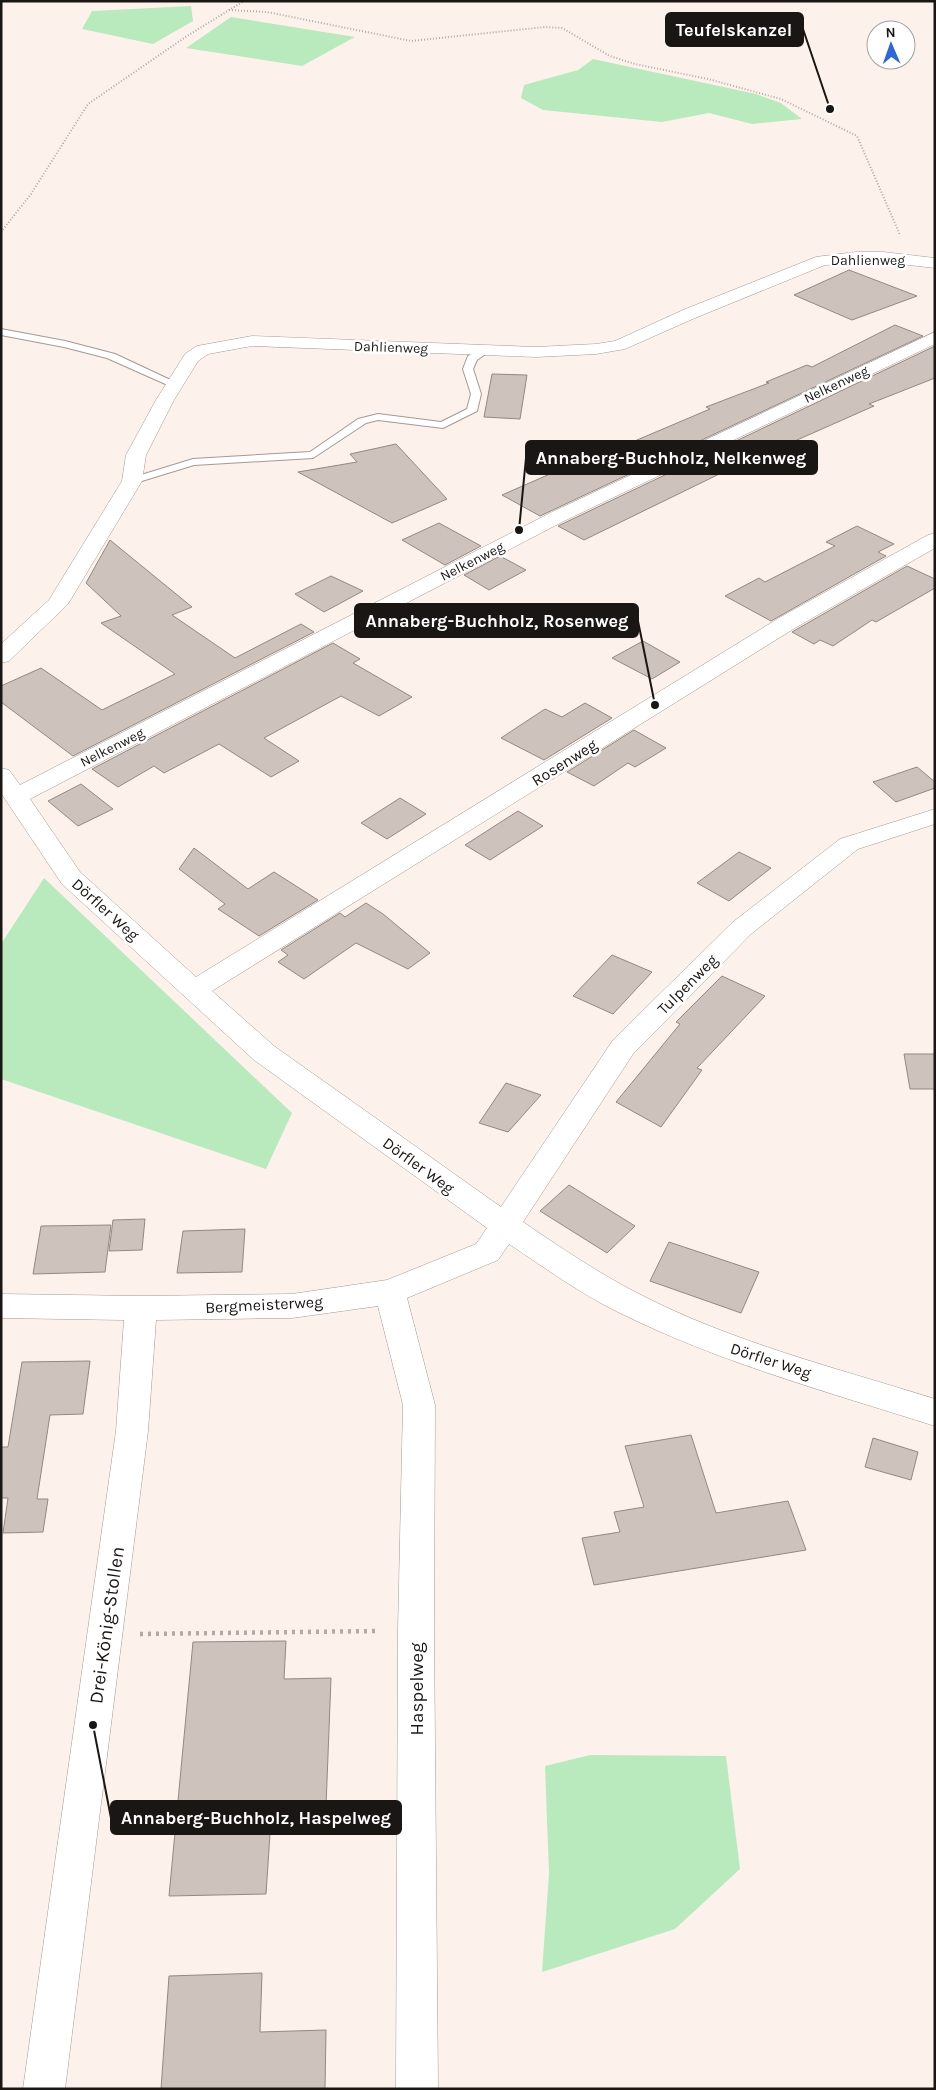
<svg xmlns="http://www.w3.org/2000/svg" width="936" height="2090" font-family="Karla,sans-serif">
<style>
.green{fill:#b9eabd}
.building{fill:#cec2bc;stroke:#938883}
.lines{fill:none;stroke-linecap:round;stroke-linejoin:round}
.lane-casing{stroke:#a49993;stroke-width:2}
.street-casing{stroke:#a49993;stroke-width:1}
.path-far1{stroke:#b3aaa5;stroke-width:2;stroke-dasharray:1 2;stroke-linecap:butt}
.path{stroke:#b3aaa5;stroke-width:4.5;stroke-dasharray:3 5;stroke-linecap:butt}
.lane{fill:#fff;fill-rule:evenodd}
.street{fill:#fff;fill-rule:evenodd}
.labels{text-anchor:middle;stroke-width:5;stroke-linejoin:round;paint-order:stroke}
.far-street-label{font-size:14px;fill:#1a1614;stroke:#fff}
.street-label{font-size:16px;fill:#1a1614;stroke:#fff}
.near-street-label{font-size:19px;fill:#1a1614;stroke:#fff}
.leader{fill:none;stroke:#1a1614;stroke-width:2}
.callout-dot{fill:#1a1614;stroke:#fff;stroke-width:2}
.callout{fill:#1a1614;stroke:#1a1614;stroke-width:2}
.callout-label{font-size:18px;text-anchor:middle;font-weight:bold;fill:#fff}
</style>
<rect width="100%" height="100%" fill="#fdf2eb"/>
<g class="green">
<path d="M191,6L193,21L153,44L82,29L92,11Z"/>
<path d="M231,17L355,37L302,66L186,48Z"/>
<path d="M593,59L756,94L781,103L802,119L752,124L709,113L662,122L543,110L521,98L524,85L578,70Z"/>
<path d="M44,878L292,1113L266,1169L1,1079V944Z"/>
<path d="M590,1755L726,1756L740,1869L675,1929L542,1972L549,1873L545,1766Z"/>
</g>
<g class="building">
<path d="M849,270L917,296L852,320L794,295Z"/>
<path d="M895,325L923,336L540,516L502,495L600,452L604,454L710,409L706,407L769,383L766,382L807,365L812,367Z"/>
<path d="M935,346V378L869,404L874,406L788,444L785,442L584,540L558,526Z"/>
<path d="M492,374L527,375L520,419L484,417Z"/>
<path d="M396,444L447,499L392,523L298,472L357,462L350,454Z"/>
<path d="M439,523L481,546L445,565L402,540Z"/>
<path d="M857,526L894,544L878,552L886,556L771,621L725,596L759,578L765,582L835,546L826,542Z"/>
<path d="M110,540L192,607L172,615L235,658L301,624L314,632L73,756L1,702V686L41,668L102,710L175,674L101,623L121,616L86,583Z"/>
<path d="M500,556L526,570L489,590L464,575Z"/>
<path d="M907,566L935,579V588L876,622L872,620L833,646L820,640L814,644L792,632Z"/>
<path d="M331,576L363,591L324,612L295,594Z"/>
<path d="M643,641L680,662L652,679L612,658Z"/>
<path d="M333,643L360,659L353,663L412,697L379,716L341,696L264,738L299,761L271,777L219,744L164,773L154,766L118,787L92,769Z"/>
<path d="M585,703L612,718L544,760L501,738L545,709L562,717Z"/>
<path d="M634,730L666,748L635,767L628,763L594,786L567,772Z"/>
<path d="M917,767L935,782V788L896,802L873,782Z"/>
<path d="M81,784L113,809L78,826L48,801Z"/>
<path d="M400,798L426,814L387,839L361,823Z"/>
<path d="M518,811L543,826L490,860L465,845Z"/>
<path d="M194,848L248,889L274,872L318,900L259,936L218,909L225,904L179,869Z"/>
<path d="M739,852L771,868L729,901L697,883Z"/>
<path d="M366,903L383,914L430,953L408,969L356,943L304,979L278,962L288,955L281,950L340,913L345,917Z"/>
<path d="M612,955L652,972L613,1014L573,996Z"/>
<path d="M722,976L765,996L697,1068L702,1070L661,1127L616,1102L680,1024L676,1022Z"/>
<path d="M904,1054H935V1089H910Z"/>
<path d="M506,1083L541,1095L508,1132L479,1123Z"/>
<path d="M569,1185L635,1226L607,1253L540,1211Z"/>
<path d="M145,1219L142,1250L109,1251L113,1220Z"/>
<path d="M111,1225L105,1272L33,1274L41,1226Z"/>
<path d="M245,1229L242,1272L177,1273L183,1231Z"/>
<path d="M669,1242L759,1272L741,1313L650,1281Z"/>
<path d="M90,1361L83,1414L50,1415L37,1499H48L43,1532L3,1533L8,1498H1V1447H8L22,1362Z"/>
<path d="M691,1435L716,1513L788,1501L806,1550L594,1585L582,1538L620,1532L614,1512L644,1507L625,1446Z"/>
<path d="M873,1438L918,1452L911,1480L865,1467Z"/>
<path d="M286,1641L284,1679L331,1678L325,1833L270,1834L266,1894L169,1896L193,1642Z"/>
<path d="M262,1973L260,2032L326,2030L325,2089H161L169,1976Z"/>
</g>
<g class="lines">
<defs>
<g id="lane">
<path d="M1,329L65,341L115,354L179,384L178,386H170L107,358L64,347L1,335Z"/>
<path d="M486,347L491,350L477,360L473,369L481,394L477,411L443,428L378,420L366,423L313,458L194,465L132,484L126,481L128,479L193,459L310,452L358,419L378,414L441,422L467,409L471,394L463,369L468,356Z"/>
</g>
<g id="street">
<path d="M856,252H883L935,258V268L883,262L825,265L695,318L625,349L596,354L536,357L252,346L208,354L198,361L174,400L146,455L142,481L68,604L9,661L1,663V644L49,600L122,481L126,455L156,400L185,354L197,346L252,336L536,347L596,344L615,341L683,310L816,257Z"/>
<path d="M935,332V344L564,521L30,799L80,872L196,977L779,618L928,535L935,533V548L795,628L212,991L274,1046L501,1207L613,1040L733,922L840,839L935,809V824L858,849L751,934L633,1054L523,1222C560,1247 598,1273 639,1294C732,1342 836,1368 935,1399V1426C828,1392 718,1362 618,1312C579,1293 544,1267 509,1244L498,1260L407,1298L435,1405L434,1630L438,2089H396L398,1630L403,1405L378,1306L292,1318L156,1320L148,1431L65,2089H23L116,1431L124,1320L1,1318V1294L141,1296L292,1294L387,1280L476,1244L487,1228L254,1060L62,884L1,793V768L9,770L20,785L550,513Z"/>
</g>
</defs>
<use href="#lane" class="lane-casing"/>
<use href="#street" class="street-casing"/>
<g class="path-far1">
<path d="M229,10L267,12L411,41L545,27L562,28L610,56L635,64L708,79L781,99L857,136L900,235"/>
<path d="M1,232L31,194L88,104L187,36L244,1"/>
</g>
<path class="path" d="M140,1634L379,1631"/>
<use href="#lane" class="lane"/>
<use href="#street" class="street"/>
</g>
<g class="labels">
<g class="far-street-label">
<text x="868" y="265">Dahlienweg</text>
<text transform="translate(391 347) rotate(2)" y="5">Dahlienweg</text>
<text transform="translate(836 384) rotate(-25)" y="5">Nelkenweg</text>
<text transform="translate(472 561) rotate(-27)" y="5">Nelkenweg</text>
<text transform="translate(112 747) rotate(-27)" y="5">Nelkenweg</text>
</g>
<g class="street-label">
<text transform="translate(564 762) rotate(-32)" y="6">Rosenweg</text>
<text transform="translate(106 909) rotate(42)" y="6">Dörfler Weg</text>
<text transform="translate(687 984) rotate(-45)" y="6">Tulpenweg</text>
<text transform="translate(419 1165) rotate(36)" y="6">Dörfler Weg</text>
<text transform="translate(264 1304) rotate(-3)" y="6">Bergmeisterweg</text>
<text transform="translate(771 1360) rotate(18)" y="6">Dörfler Weg</text>
</g>
<g class="near-street-label">
<text transform="translate(106 1625) rotate(-82)" y="7">Drei-König-Stollen</text>
<text transform="translate(416 1689) rotate(-90)" y="7">Haspelweg</text>
</g>
</g>
<path class="leader" d="M830 109L803 29M519 530L526 458M655 705L638 621M93 1725L111 1818"/>
<g class="callout-dot">
<circle cx="830" cy="109" r="5"/>
<circle cx="519" cy="530" r="5"/>
<circle cx="655" cy="705" r="5"/>
<circle cx="93" cy="1725" r="5"/>
</g>
<g class="callout">
<rect x="666" y="13" width="137" height="33" rx="5"/>
<rect x="526" y="441" width="291" height="33" rx="5"/>
<rect x="355" y="604" width="283" height="33" rx="5"/>
<rect x="111" y="1801" width="290" height="33" rx="5"/>
</g>
<g class="callout-label">
<text x="734" y="36">Teufelskanzel</text>
<text x="671" y="464">Annaberg-Buchholz, Nelkenweg</text>
<text x="497" y="627">Annaberg-Buchholz, Rosenweg</text>
<text x="256" y="1824">Annaberg-Buchholz, Haspelweg</text>
</g>
<rect width="936" height="2090" fill="none" stroke="#1a1614" stroke-width="5"/>
<g transform="translate(891 45) rotate(358)"><circle r="24" fill="#ffffff" stroke="#a3a2a1"/>
<path d="M0-4L9 19L0 12L-9 19Z" fill="#3067d5"/>
<text y="-8" font-size="14" font-weight="bold" text-anchor="middle" fill="#1a1614">N</text>
</g>
</svg>
